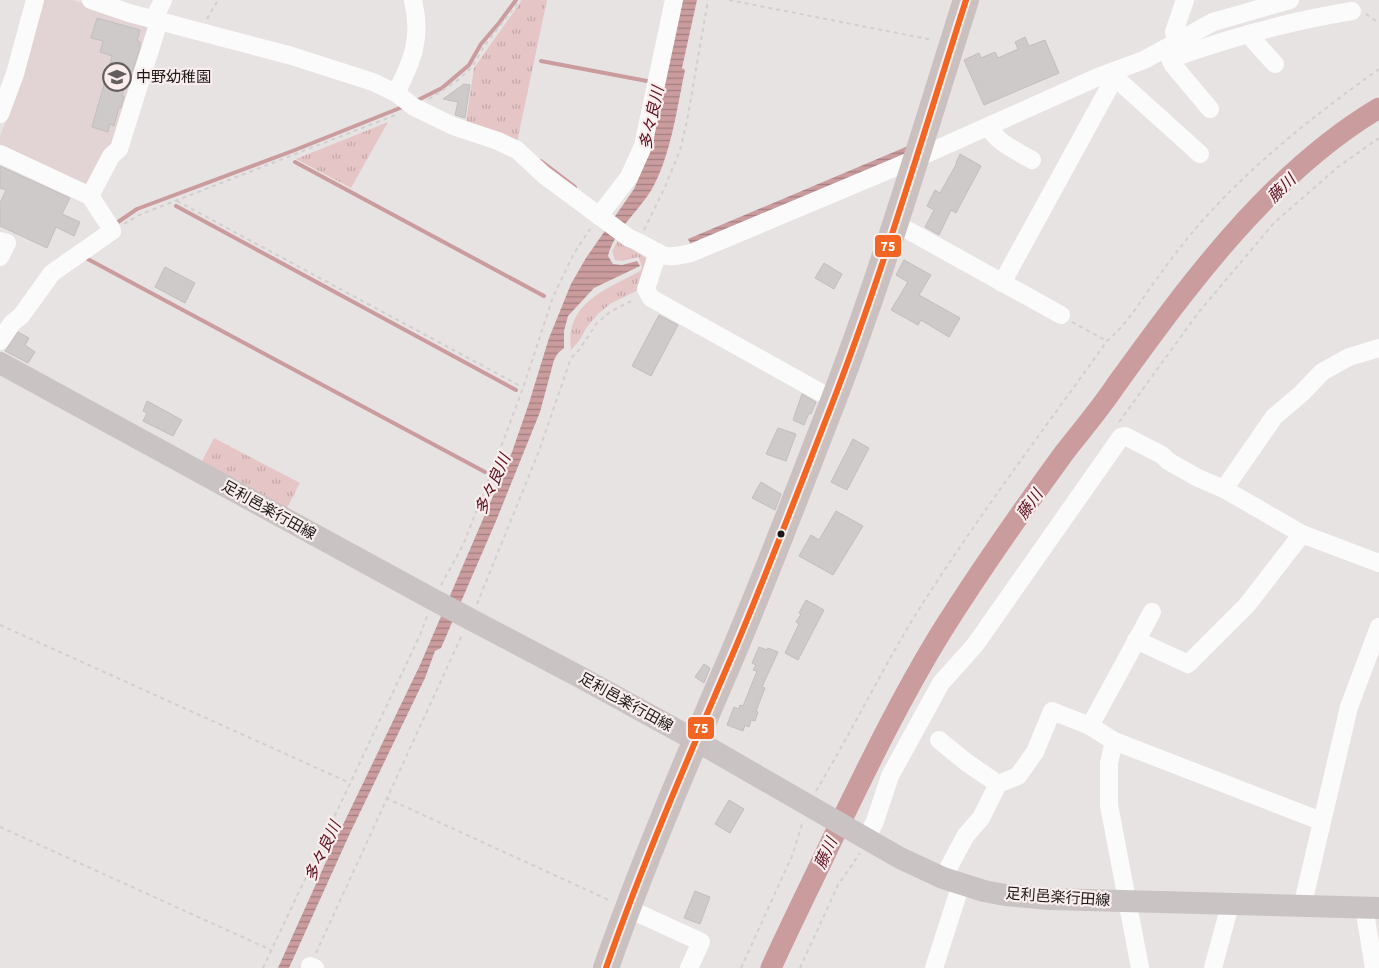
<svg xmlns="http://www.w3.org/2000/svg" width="1379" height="968" font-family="'Source Sans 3','Noto Sans JP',sans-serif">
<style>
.built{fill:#e2d4d4}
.grass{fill:url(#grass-tufts)}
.water{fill:url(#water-rules)}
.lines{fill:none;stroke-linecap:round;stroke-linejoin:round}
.stream{stroke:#ca9c9e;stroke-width:4}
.river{stroke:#ca9c9e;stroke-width:21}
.building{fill:#cfcaca;stroke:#c2bebe}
.path{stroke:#d2cfcf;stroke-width:2;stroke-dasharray:4 4;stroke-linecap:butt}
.minor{stroke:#fcfbfb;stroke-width:18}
.major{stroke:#cac3c4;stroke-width:22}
.highway{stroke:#cac0c0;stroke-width:26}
.bus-1-casing{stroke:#f9eded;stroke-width:10}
.bus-1{stroke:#f26522;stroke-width:6}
.bus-dot{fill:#1b1717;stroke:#f9eded;stroke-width:2}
.labels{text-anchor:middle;stroke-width:4.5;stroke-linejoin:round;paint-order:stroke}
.poi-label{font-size:15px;fill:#1b1717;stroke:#f9eded;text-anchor:start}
.street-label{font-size:15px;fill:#1b1717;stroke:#f9eded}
.water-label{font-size:16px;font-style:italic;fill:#5a0c1b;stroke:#f9eded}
.line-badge{stroke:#f9eded;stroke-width:2}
.badge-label{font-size:14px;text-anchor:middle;font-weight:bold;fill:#fff}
</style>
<defs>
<pattern id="grass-tufts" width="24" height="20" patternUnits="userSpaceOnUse" patternTransform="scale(1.25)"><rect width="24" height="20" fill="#e5c5c6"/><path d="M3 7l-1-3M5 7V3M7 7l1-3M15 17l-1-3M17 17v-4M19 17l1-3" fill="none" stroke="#c4a8a9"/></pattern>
<pattern id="water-rules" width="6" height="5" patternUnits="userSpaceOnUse" patternTransform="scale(1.25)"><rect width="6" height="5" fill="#ca9c9e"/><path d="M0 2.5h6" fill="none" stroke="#a37e80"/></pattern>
</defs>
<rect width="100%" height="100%" fill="#e8e3e3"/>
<path class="built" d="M42,0H73L129,19L155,25L117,147L88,191L0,150V136L18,92Z"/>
<g class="grass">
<path d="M522,0H547L517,142L466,122L474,68Z"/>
<path d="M388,122L351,188L296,159Z"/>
<path d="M618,240L649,260L640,289L610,304L597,315L587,327L579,341L571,350C564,303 606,290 640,271L642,268L639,257L622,261L615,260L612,251Z"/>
<path d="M214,438L300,483L287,508L201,463Z"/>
</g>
<g class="water">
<path d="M677,0H697L682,68L685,70C677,108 671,155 652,189C638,212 614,231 608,256L613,264L622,265L637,261L640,266L594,288L568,316L564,331V348L558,353L554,360L540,412L496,521L441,648L435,651L425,678L351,831L289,968H278L339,833L420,665L512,452L529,403L549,338L571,284L586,258L634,189L653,146L657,108Z"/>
<path d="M908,146L906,154L691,245L688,239Z"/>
</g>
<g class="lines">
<g class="stream">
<path d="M541,61L647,81"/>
<path d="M416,101L442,88L469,65L481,44L499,23L516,0"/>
<path d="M541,161L575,187"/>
<path d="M295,162L544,296"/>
<path d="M176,206L516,390"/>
<path d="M118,222L137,209L295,150L405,106"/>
<path d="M84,257L485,472"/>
</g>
<path class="river" d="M771,968C790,926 811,884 831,842C865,772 899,701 940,634C979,572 1021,512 1064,453C1081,431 1100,409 1116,385C1189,284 1270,173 1379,108"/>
</g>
<g class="building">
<path d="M97,18L140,30L137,41L140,42V48L132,72L129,71L122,96H124L121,108L119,107L114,126L110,124L108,132L92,127L112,56L100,52L103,41L91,38Z"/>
<path d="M1025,37L1029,46L1045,40L1059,73L984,105L964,60L979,53L981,58L995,52L998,58L1018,49L1015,42Z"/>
<path d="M464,84L470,85L465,118L455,115L458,102L443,99Z"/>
<path d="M960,154L981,166L956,213L951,210L939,235L925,227L934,210L927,206L935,190L940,193L957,163H956Z"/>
<path d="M0,166L70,198L62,214L80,222L74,236L56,227L47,248L0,226V203L6,190L0,188Z"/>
<path d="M904,260L931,275L919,295L960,318L949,337L921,320L918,325L891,310L908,282L896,275Z"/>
<path d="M824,263L842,274L834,289L815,278Z"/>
<path d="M165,267L195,283L185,303L155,287Z"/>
<path d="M659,315L678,325L651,376L632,366Z"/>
<path d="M18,332L29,338L25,345L35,352L28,363L5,351Z"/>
<path d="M802,394L816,402L811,414L809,413L804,425L793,420Z"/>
<path d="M147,401L182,420L173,436L143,421L147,413L143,411Z"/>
<path d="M778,428L796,434L786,461L766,454Z"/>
<path d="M853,439L869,448L847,490L831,482Z"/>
<path d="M761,482L781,494L775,510L752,498Z"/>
<path d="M836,511L863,526L833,575L799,556L811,535L819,540Z"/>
<path d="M806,600L824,610L798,660L785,653L799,624L796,622L801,614L799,613Z"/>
<path d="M759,647L767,650L768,648L778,652L762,687L765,688L756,711L758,712L755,721L751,720L749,727L745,725L743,731L727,725L734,707L739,709L740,705L743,706L757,671L753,670L756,665L752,663Z"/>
<path d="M704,664L710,668L704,683L695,677Z"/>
<path d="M729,800L744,809L730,833L715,824Z"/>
<path d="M695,891L710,897L700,924L684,918Z"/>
</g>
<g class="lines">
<g class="path">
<path d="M729,0L933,40"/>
<path d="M1366,14L1379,23"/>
<path d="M207,19L218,0"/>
<path d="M429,99L458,80L472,67L485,45L520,0"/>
<path d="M177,201L522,387"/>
<path d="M124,224L139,215L398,114"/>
<path d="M644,230L665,187L680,150L687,121L708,0"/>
<path d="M1072,322L1107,341"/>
<path d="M1119,422L1198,313L1274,223L1338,167L1379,138"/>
<path d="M441,585L463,545L489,479L523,388L553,297L573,255L590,229"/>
<path d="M477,604L539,451L571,358L579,350L597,323L610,312L635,299"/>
<path d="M0,625L350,783"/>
<path d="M816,791C851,733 881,671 916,614C975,520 1043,431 1107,341C1125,326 1137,307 1150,288C1167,265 1184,241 1204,219C1256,161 1316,114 1379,69"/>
<path d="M386,798L611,901"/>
<path d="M0,827L271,950"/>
<path d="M316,953L462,635"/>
<path d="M263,968L420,635L428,614"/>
<path d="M741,968L792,856L803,821"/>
<path d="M800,968L838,885L860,853"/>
</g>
<g class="minor">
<path d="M91,0L129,13L292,56L373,82L396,93L414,107L453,126L498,141L517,150L544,175L629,238C641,242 651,250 662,255C671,258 682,255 691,253L915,159L1098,77L1144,60L1213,22L1290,0"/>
<path d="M154,19L163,0"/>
<path d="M1252,33L1254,41L1275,64"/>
<path d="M1177,41L1174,32L1185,0"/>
<path d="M1112,79L1119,81L1200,154"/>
<path d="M396,93C413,60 422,37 413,0"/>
<path d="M1210,109L1173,65L1170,59C1229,38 1290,21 1352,11"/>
<path d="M0,114L15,74L35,0"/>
<path d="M989,127C997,143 1017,151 1032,160"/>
<path d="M0,154L90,196L111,228L112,231L52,273L21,316L12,323L0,341"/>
<path d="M90,196L111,156L119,149L159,21"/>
<path d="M599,216L629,177L643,146L674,0"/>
<path d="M895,223L1061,315"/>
<path d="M0,241L7,243L0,257"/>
<path d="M658,252L646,289L651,298L834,400"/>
<path d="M1002,283L1110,86L1112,79V73"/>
<path d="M1224,489L1274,417L1302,393L1322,372L1349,357L1379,348"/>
<path d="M1136,640L1188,664L1247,605L1302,534"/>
<path d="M1090,726L1152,612"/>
<path d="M939,740L966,762L998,784"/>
<path d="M1114,741L1109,763V805L1140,968"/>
<path d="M867,838L875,821L890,776L941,683L975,645L1121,437L1125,436L1162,455L1168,461L1198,478L1224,489L1302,534L1379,563"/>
<path d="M943,878L966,835L981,818L998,784L1018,776L1035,752L1052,711L1090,726L1114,741L1321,821"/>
<path d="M1302,907L1349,707L1379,627"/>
<path d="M1364,907L1374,968"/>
<path d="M627,908L701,942L689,968"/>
<path d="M310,966L315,968"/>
<path d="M934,968L961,884"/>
<path d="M1213,968L1230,905"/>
</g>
<path class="major" d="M0,363L434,600L580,677L695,740L900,858L943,878L984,891L1005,895L1049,899L1379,908"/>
<path class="highway" d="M606,968C642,865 685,765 728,665C765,579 798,491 832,404C883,272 923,135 966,0"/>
<defs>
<path id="bus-1" d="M606,968C642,865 685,765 728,665C765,579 798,491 832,404C883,272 923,135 966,0"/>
</defs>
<use href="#bus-1" class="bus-1-casing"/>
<use href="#bus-1" class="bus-1"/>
</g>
<defs>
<symbol id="school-ring" viewBox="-11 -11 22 22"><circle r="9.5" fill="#f9eded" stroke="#635e5e" stroke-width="1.5"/><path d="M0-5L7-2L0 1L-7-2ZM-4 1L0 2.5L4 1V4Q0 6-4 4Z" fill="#635e5e"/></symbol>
</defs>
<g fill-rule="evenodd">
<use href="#school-ring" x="101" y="61" width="32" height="32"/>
</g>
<circle class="bus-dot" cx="781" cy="534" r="4.5"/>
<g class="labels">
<g class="poi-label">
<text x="136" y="82">中野幼稚園</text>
</g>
<g class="street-label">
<text transform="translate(269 510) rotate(29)" y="5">足利邑楽行田線</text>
<text transform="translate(626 702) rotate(29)" y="5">足利邑楽行田線</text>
<text transform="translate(1058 897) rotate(4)" y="5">足利邑楽行田線</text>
</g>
<g class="water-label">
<text transform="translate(651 118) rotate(-78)" y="6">多々良川</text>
<text transform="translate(1281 188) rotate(-45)" y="6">藤川</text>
<text transform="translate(492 484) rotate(-66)" y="6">多々良川</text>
<text transform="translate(1029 504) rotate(-55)" y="6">藤川</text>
<text transform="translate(322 851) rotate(-65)" y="6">多々良川</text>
<text transform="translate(825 853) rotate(-65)" y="6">藤川</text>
</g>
</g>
<g class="line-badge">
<rect x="874" y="234" width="28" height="24" rx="5" fill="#f26522"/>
<rect x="687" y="716" width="28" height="24" rx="5" fill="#f26522"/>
</g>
<g class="badge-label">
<text x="888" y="251">75</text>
<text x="701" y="733">75</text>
</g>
</svg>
